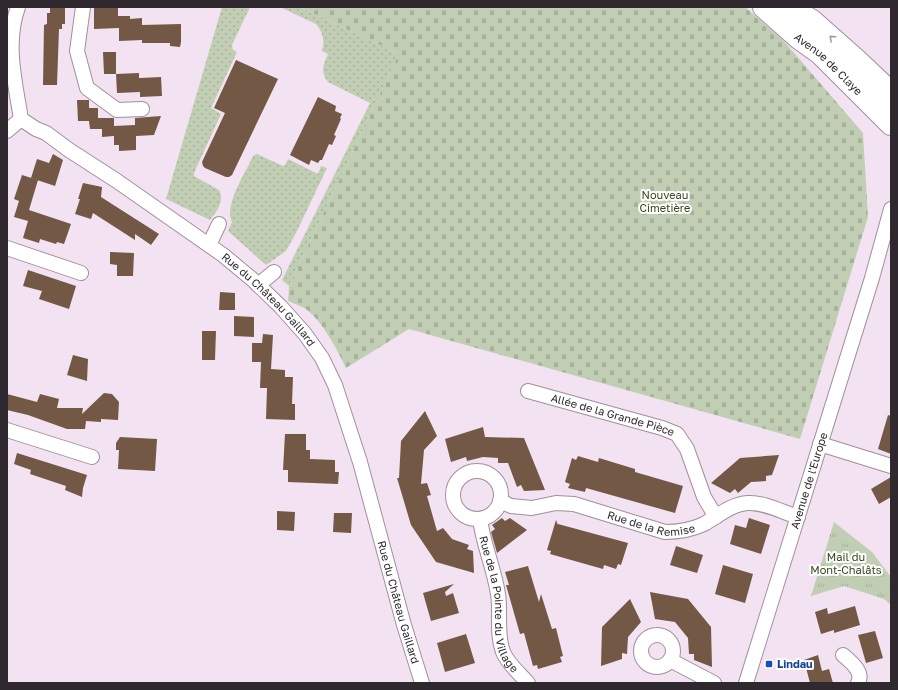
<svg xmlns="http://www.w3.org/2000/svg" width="898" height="690" font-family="'Golos Text',sans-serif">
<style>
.grass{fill:url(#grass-dots)}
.cemetery{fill:url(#cemetery-stones)}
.park{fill:url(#park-tufts)}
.building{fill:#725845}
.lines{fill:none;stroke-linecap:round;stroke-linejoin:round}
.minor-casing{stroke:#9f909e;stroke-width:16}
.tertiary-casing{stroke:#9f909e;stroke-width:20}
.primary-casing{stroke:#9f909e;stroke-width:24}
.minor{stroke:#fff;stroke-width:14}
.tertiary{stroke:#fff;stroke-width:18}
.primary{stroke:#fff;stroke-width:22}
.oneway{stroke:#a19fa1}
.transit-dot{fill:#1a4fb4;stroke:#fff;stroke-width:1.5}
.labels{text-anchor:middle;stroke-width:4;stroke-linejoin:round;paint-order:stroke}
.street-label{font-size:11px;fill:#2f292f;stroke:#fff}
.park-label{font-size:11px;fill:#344819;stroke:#fff}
.transit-label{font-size:11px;font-weight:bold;fill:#164399;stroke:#fff;text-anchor:start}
</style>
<defs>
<pattern id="grass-dots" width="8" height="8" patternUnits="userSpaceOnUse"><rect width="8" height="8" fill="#c1ceb4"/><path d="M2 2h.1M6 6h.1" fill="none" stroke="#a6b19b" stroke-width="1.8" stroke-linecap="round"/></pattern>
<pattern id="cemetery-stones" width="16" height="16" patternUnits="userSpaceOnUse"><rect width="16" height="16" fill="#c1ceb4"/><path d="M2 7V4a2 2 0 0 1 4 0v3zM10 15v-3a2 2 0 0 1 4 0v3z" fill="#a6b19b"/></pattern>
<pattern id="park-tufts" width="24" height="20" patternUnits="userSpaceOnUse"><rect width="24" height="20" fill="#c1ceb4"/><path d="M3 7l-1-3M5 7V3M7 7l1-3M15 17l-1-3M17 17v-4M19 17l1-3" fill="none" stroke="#a6b19b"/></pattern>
</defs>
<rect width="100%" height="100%" fill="#f3e3f2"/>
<g class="grass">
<path d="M222,7H250L232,45L233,50L237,52L211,108L221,114L194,173V176L219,190C225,201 217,211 210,220L166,199Z"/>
<path d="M280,7H300L399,54L289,286L282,280L370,103L328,82C320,72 323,65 328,54L322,51C325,41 323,32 316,24Z"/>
<path d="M257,154L283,166L285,165L288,159L318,174L321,166L327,168L296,233L286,251L266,265L228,231L232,222C224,206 244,175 251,160L253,156Z"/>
</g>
<path class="cemetery" d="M300,7H745L783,40L863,133L868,217L800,439L409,329L346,368C338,351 322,321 307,310C302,306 294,304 288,301L289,286L399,54Z"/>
<path class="park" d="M834,522L872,552L891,577V605L884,599L844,586L811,596Z"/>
<g class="building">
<path d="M50,7H65V24H62V29H59L57,85H43L44,25L47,24V13H50Z"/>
<path d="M118,7V16H130V19L142,18V25L181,24V42L180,47L170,46V43H142V40L119,41V28L94,29V8Z"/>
<path d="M103,52H116V74H104Z"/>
<path d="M236,60L278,79L232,175L229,177H226L205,168L203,166L202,162L225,113L214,108Z"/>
<path d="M139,73V78L161,77L162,96L140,97V92L117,93L116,74Z"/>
<path d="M318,97L336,106L335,111L342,114L340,118L341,119L334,135L336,136L332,145L329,144L322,160H320L318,163L311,160L309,165L290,155Z"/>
<path d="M77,100H89V108H98V118H114V132V126L135,125V118L161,116L154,135L136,136V150L119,151V145H114V136L102,137V129H90L89,121H78Z"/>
<path d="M53,154L63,160L55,186L31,178L37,159L49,163Z"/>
<path d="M22,175L38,180L29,210L71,224L64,244L57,242L56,244L40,239L39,243L23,238L28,221L14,217L19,201L14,199Z"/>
<path d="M83,183L102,187L101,197L159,234L151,245L135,234V240L93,213L91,219L75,214L80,199H78Z"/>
<path d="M110,252L134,253L133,276H117V265L110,264Z"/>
<path d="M28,270L76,286L69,309L39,299L42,291L23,286Z"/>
<path d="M220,292L235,293V310H219Z"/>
<path d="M234,316L254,317V337L234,336Z"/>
<path d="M202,331H216L215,360H202Z"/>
<path d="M263,334L273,335L271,369L285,370V377H293L292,404H295V420L266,419L267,388H260L261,362H252V343H262Z"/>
<path d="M73,355L88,359L87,381L67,375Z"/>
<path d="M104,393L112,394L119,402L118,420L101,419V422L86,421L85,429H67L28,415L7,410V394L37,402L40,394L59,399L57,408H83L82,414Z"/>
<path d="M425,411L437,436L424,450L421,484L427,483L431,495L427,496L437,531L443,528L452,539L469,545L467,549L473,551L474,573L436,562L411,525L397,478H399L401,441Z"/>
<path d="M888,415L891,416V454L878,449Z"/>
<path d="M483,427L485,437L524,438L545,490L524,491L521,485L517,487L508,463H498V458L483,457L467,461L466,457L451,462L445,439Z"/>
<path d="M285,434H306V450H310V459L335,460V472H339L338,484L288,482V470H283Z"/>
<path d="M120,437L157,439L155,471L118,469L119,450H116V443Z"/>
<path d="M17,453L87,475L83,488L82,497L65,490L66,486L30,474L31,470L14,464Z"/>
<path d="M779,455L772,475L766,476V481L751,482L738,493L735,489L730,493L711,483L740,458Z"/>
<path d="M578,456L598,462L599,458L635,469V472L683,486L675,513L586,488L585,492L568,488L570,484L565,482L572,458L576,460Z"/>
<path d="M891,477V497L879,504L871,489Z"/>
<path d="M277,511L295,512L294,531L277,530Z"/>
<path d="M334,513H352L351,533L333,532Z"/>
<path d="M502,518L505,521L510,518L527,530L497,553L491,532L495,529L492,525Z"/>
<path d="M749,518L770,525L761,554L730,544L735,525L746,528Z"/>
<path d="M556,520L558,525V524L628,543L621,565L618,564L616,569L604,565L603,569L550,554L551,551L547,550Z"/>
<path d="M676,546L703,555L697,573L670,565Z"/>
<path d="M723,565L753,574L745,603L715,594Z"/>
<path d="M528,566L539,602L541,594L552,629L556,628L563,656L560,657L562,662L538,669L537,665L533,666L524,633L520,634L506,585H509L505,572Z"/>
<path d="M454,584L445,592L446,596L453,593L459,613L431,621L423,593Z"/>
<path d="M650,592L688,599L711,627L712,667L694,660V654H689L688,638L675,622L655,619Z"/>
<path d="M630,599L641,622L628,637L627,654L622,653V659L601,666L602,627Z"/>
<path d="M855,606L860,625L834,633V630L821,634L815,612L827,608L828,614Z"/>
<path d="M875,631L883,658L866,663L858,635Z"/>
<path d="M466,634L475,663L445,672L437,643Z"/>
<path d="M818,655L822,671L829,669L833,683H810L804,660Z"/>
</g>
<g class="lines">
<defs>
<g id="minor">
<path id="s1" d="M18,7C5,44 15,81 21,119L36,129L46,133L69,150L117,181L223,255L252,279L281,307L305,334L322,358L335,385L360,462L404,625L422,683"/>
<path d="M83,7L77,51L87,88L117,110L142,109"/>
<path d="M7,131L21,119"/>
<path d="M209,245L219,224"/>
<path d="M7,248L81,273"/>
<path d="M258,285L274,272"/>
<path id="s2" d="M528,391L662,428L677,434L687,449L704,497L716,517"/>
<path d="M7,430L92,457"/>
<path d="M820,444L891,466"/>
<circle cx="477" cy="495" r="24"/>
<path id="s3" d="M500,501L511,506L532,508L556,503L574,504L665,532C679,532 691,530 704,524C718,516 731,504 748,503C764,502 782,512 798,517"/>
<path id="s4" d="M480,519C483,544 494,568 498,594C501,613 496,633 503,652C508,664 519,673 528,683"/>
<circle cx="657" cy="651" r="16"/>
<path d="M843,655C851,662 864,672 858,683"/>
<path d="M670,660L714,683"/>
<path id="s5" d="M746,683L872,278L891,209"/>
</g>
<path id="tertiary" d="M869,87L891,107"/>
<g id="primary">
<path id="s6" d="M764,7L799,38L820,53L891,124"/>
<path d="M789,7L812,21L856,60L891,93"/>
</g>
</defs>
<use href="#minor" class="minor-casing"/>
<use href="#tertiary" class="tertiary-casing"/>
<use href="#primary" class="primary-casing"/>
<use href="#minor" class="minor"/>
<use href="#tertiary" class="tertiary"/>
<use href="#primary" class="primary"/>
</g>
<defs><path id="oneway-chevron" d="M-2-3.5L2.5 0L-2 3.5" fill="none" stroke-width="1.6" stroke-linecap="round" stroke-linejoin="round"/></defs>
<use class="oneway" href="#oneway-chevron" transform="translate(832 38) rotate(-138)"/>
<rect class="transit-dot" x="765" y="660" width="8" height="8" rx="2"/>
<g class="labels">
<g class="street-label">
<text dy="4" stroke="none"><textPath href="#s6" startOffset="86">Avenue de Claye</textPath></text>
<text dy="4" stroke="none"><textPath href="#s1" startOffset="421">Rue du Château Gaillard</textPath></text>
<text dy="4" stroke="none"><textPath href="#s2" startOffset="88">Allée de la Grande Pièce</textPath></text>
<text dy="4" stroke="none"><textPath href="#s5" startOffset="212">Avenue de l'Europe</textPath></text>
<text dy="4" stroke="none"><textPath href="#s3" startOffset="156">Rue de la Remise</textPath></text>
<text dy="4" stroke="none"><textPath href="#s1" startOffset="757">Rue du Château Gaillard</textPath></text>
<text dy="4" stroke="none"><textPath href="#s4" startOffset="88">Rue de la Pointe du Village</textPath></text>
</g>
<g class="park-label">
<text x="665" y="199">Nouveau<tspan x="665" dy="13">Cimetière</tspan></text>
<text x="846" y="561">Mail du<tspan x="846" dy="13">Mont-Chalâts</tspan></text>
</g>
<g class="transit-label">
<text x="777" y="668">Lindau</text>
</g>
</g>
<rect width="898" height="690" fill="none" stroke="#2f292f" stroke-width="16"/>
</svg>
